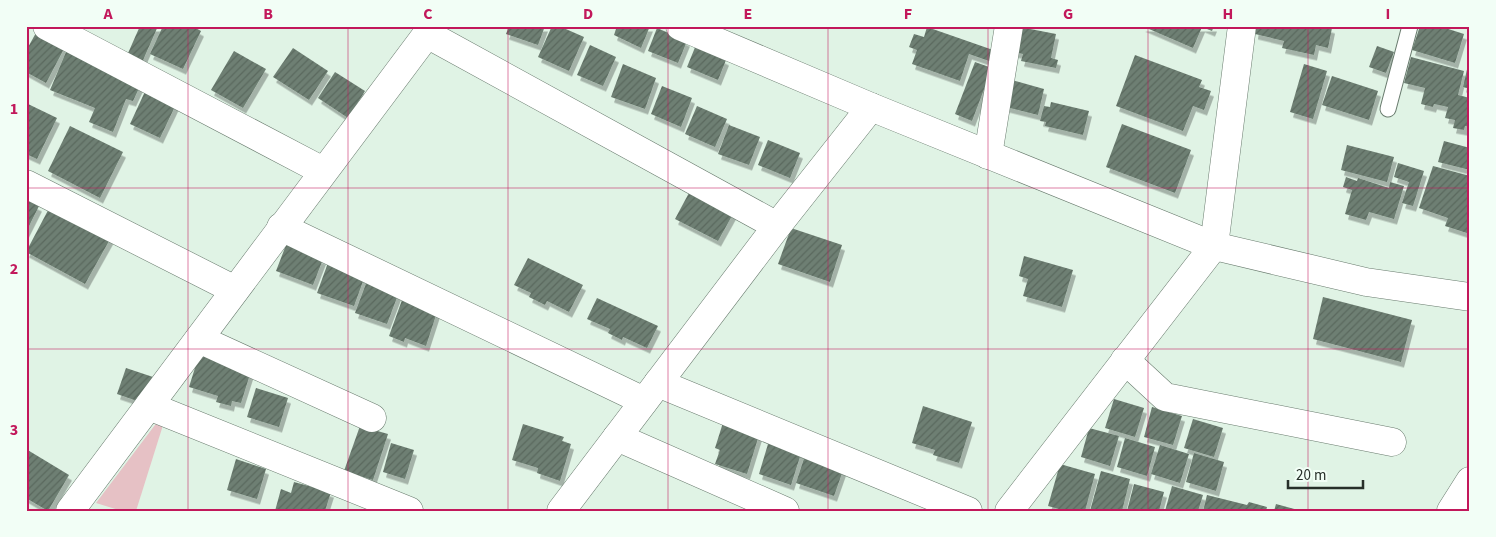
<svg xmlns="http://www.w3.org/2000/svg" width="1496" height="537" font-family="'Source Sans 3',sans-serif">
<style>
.park{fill:#e6c1c5}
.building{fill:url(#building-hatch);filter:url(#shadow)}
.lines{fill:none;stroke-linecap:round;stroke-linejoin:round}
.lane-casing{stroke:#697b6e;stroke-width:17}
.street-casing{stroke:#697b6e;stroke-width:29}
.primary-casing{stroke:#697b6e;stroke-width:29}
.lane{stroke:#fff;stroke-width:15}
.street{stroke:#fff;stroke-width:28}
.primary{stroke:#fff;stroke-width:28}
.grid{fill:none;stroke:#c2185b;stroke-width:1;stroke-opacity:0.55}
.neatline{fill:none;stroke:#c2185b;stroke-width:2}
.grid-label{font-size:16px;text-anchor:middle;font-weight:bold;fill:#c2185b}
</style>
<defs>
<pattern id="building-hatch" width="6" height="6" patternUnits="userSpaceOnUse" patternTransform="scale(1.25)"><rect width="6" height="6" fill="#6e7f73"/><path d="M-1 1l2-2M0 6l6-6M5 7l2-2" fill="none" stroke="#5a685e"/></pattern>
<filter id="shadow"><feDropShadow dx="3" dy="5.5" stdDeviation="0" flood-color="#0004"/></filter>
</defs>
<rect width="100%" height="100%" fill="#e0f3e5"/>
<path class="park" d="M158,421L164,422L136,511H122L96,503Z"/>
<g class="building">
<path d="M140,26H158L140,67L125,60Z"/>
<path d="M163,26H192L201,31L183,69L150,54Z"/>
<path d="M509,26H545L538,45L506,34Z"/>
<path d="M552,26H559L584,37L569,71L538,57Z"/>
<path d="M617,26H650L641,48L614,35Z"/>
<path d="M1142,26H1214L1212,31L1202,27L1193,48Z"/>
<path d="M1256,26H1325L1332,28L1328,48L1316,45L1314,55L1282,48L1284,41L1255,34Z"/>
<path d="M1420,26H1439L1464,34L1455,63L1412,50Z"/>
<path d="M927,27L993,50L989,61L969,54L960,81L912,64L917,50L909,47L914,34L924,37Z"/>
<path d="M1020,27L1056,34L1051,58L1058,60L1056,68L1021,61L1023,54L1014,52Z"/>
<path d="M657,28L687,41L678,63L648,51Z"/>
<path d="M37,31L66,45L46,83L26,72V51Z"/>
<path d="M69,45L140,86L133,101L126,99L113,132L89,122L95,108L50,90Z"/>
<path d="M590,45L616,57L603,86L577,75Z"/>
<path d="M696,45L726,60L718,80L687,67Z"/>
<path d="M1377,46L1394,52L1386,73L1369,67Z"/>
<path d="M293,48L328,71L309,100L273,77Z"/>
<path d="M234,51L266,69L243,108L211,90Z"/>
<path d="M1135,55L1202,80L1199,87L1211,91L1204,110L1193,106L1183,131L1116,106Z"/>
<path d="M1411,57L1464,71L1458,95L1470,98V127L1465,126L1464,130L1453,128L1455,120L1445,118L1448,107L1434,104L1433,107L1421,104L1425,88L1404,83Z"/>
<path d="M975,62L992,68L972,121L955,114Z"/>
<path d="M623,64L656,78L645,109L611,97Z"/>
<path d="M1304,64L1327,71L1313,119L1290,112Z"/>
<path d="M1468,65L1470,66V89L1463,87Z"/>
<path d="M335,72L365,91L348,118L318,98Z"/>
<path d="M1332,76L1378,91L1369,120L1322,105Z"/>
<path d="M1012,80L1044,89L1038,115L1006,107Z"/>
<path d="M148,85L178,100L160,138L130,124Z"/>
<path d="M662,86L692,98L681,127L651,114Z"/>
<path d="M1051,102L1089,111L1083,135L1045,126L1046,122L1040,121L1044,106L1050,107Z"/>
<path d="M26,103L57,118L37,159L26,154Z"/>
<path d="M697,106L727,119L715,147L685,134Z"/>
<path d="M1122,124L1191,150L1175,193L1106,167Z"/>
<path d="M729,125L760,137L749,165L718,154Z"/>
<path d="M70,126L123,152L100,198L48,171Z"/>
<path d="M768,140L800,153L790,178L758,165Z"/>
<path d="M1444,141L1470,148V170L1438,162Z"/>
<path d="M1347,145L1394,157L1387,182L1341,170Z"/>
<path d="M1398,163L1424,171L1413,206L1402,203L1409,182L1394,177Z"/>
<path d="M1433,166L1470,176V234L1445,226L1448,218L1419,208Z"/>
<path d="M1346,177L1357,181L1358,178L1389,188L1390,182L1404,186L1394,219L1369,212L1366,220L1345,214L1352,190L1343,187Z"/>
<path d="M690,191L733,214L718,241L675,219Z"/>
<path d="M54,199L114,232L85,284L26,252Z"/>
<path d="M26,200L39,206L26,232Z"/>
<path d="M791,228L842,245L830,282L778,264Z"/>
<path d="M286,245L323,259L313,285L276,271Z"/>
<path d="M1024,256L1073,270L1062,307L1023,296L1028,279L1019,276Z"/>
<path d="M528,258L583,285L569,312L547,301L545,305L529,297L531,293L514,285Z"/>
<path d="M329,260L366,273L354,306L317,293Z"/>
<path d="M367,281L399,292L387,324L355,313Z"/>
<path d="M1323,297L1412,320L1401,362L1313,339Z"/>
<path d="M597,298L658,326L647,348L623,337L622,340L608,333L610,329L587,319Z"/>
<path d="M402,300L437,312L426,346L405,338L404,342L389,336Z"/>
<path d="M199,355L251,371L241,403L232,401L231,406L216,402L218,396L189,387Z"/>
<path d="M126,368L153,377L143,403L117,394Z"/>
<path d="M256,388L288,398L279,427L247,417Z"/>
<path d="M1114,399L1144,408L1135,437L1105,428Z"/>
<path d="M923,406L972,422L959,463L933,455L935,450L912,443Z"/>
<path d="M1152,407L1182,416L1173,445L1144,437Z"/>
<path d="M727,410L763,422L747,474L715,464L720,450L715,448Z"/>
<path d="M1193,419L1223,428L1214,457L1184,448Z"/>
<path d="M523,424L564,437L562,441L571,444L560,481L537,473L538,468L512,460Z"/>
<path d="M360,426L388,434L373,480L344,471Z"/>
<path d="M1089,428L1119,436L1110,466L1081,457Z"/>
<path d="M771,434L804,444L791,485L759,474Z"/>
<path d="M1125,438L1155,447L1147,476L1117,467Z"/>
<path d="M391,443L414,450L405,479L383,472Z"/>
<path d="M1160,445L1189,454L1180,483L1151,474Z"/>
<path d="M808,446L847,459L834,496L796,483Z"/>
<path d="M26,449L69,475L48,511L26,498Z"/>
<path d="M1194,453L1224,462L1216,491L1186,482Z"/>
<path d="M236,459L266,469L257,499L227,490Z"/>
<path d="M1060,464L1095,474L1085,511H1066L1048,506Z"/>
<path d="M1101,471L1130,479L1122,511H1090Z"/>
<path d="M294,482L331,492L325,511H275L281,489L291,493Z"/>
<path d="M1134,484L1164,492L1159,511H1127Z"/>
<path d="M1172,486L1203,495L1198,511H1165Z"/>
<path d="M1207,495L1247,505L1249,502L1267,507L1266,511H1203Z"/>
<path d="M1276,504L1298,510V511H1274Z"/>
</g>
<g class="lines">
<defs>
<path id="lane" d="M1388,109L1410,26"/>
<g id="street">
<path d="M47,26L323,171"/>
<path d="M680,26L871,107L1214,246L1366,282L1470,297"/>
<path d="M427,34L777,226"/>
<path d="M988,155L1009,26"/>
<path d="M26,184L235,290"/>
<path d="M281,227L644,401"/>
<path d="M199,339L372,418"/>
<path d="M1125,360L1165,397L1392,442"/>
<path d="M658,383L968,511"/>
<path d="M149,406L409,511"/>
<path d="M617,437L785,511"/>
<path d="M70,511L433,26"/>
<path d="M561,511L777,226L871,107"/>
<path d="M1009,511L1214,246L1242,26"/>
</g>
<path id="primary" d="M1451,511L1470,481"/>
</defs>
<use href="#lane" class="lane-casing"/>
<use href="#street" class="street-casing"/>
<use href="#primary" class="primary-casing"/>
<use href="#lane" class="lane"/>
<use href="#street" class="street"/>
<use href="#primary" class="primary"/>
</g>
<path class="grid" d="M188,26V511M348,26V511M508,26V511M668,26V511M828,26V511M988,26V511M1148,26V511M1308,26V511M26,188H1470M26,349H1470"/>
<rect width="1496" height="537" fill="none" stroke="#f2fef6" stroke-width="55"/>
<path d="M1288 480v8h75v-8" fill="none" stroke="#272f29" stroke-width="2.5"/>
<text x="1296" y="480" font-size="15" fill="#272f29" stroke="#f2fef6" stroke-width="4" paint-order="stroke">20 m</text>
<rect x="28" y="28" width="1440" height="482" class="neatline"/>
<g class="grid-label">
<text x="108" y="19">A</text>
<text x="268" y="19">B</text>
<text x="428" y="19">C</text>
<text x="588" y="19">D</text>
<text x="748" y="19">E</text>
<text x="908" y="19">F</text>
<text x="1068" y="19">G</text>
<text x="1228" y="19">H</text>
<text x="1388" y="19">I</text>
<text x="14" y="114">1</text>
<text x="14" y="274">2</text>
<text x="14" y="435">3</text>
</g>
</svg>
